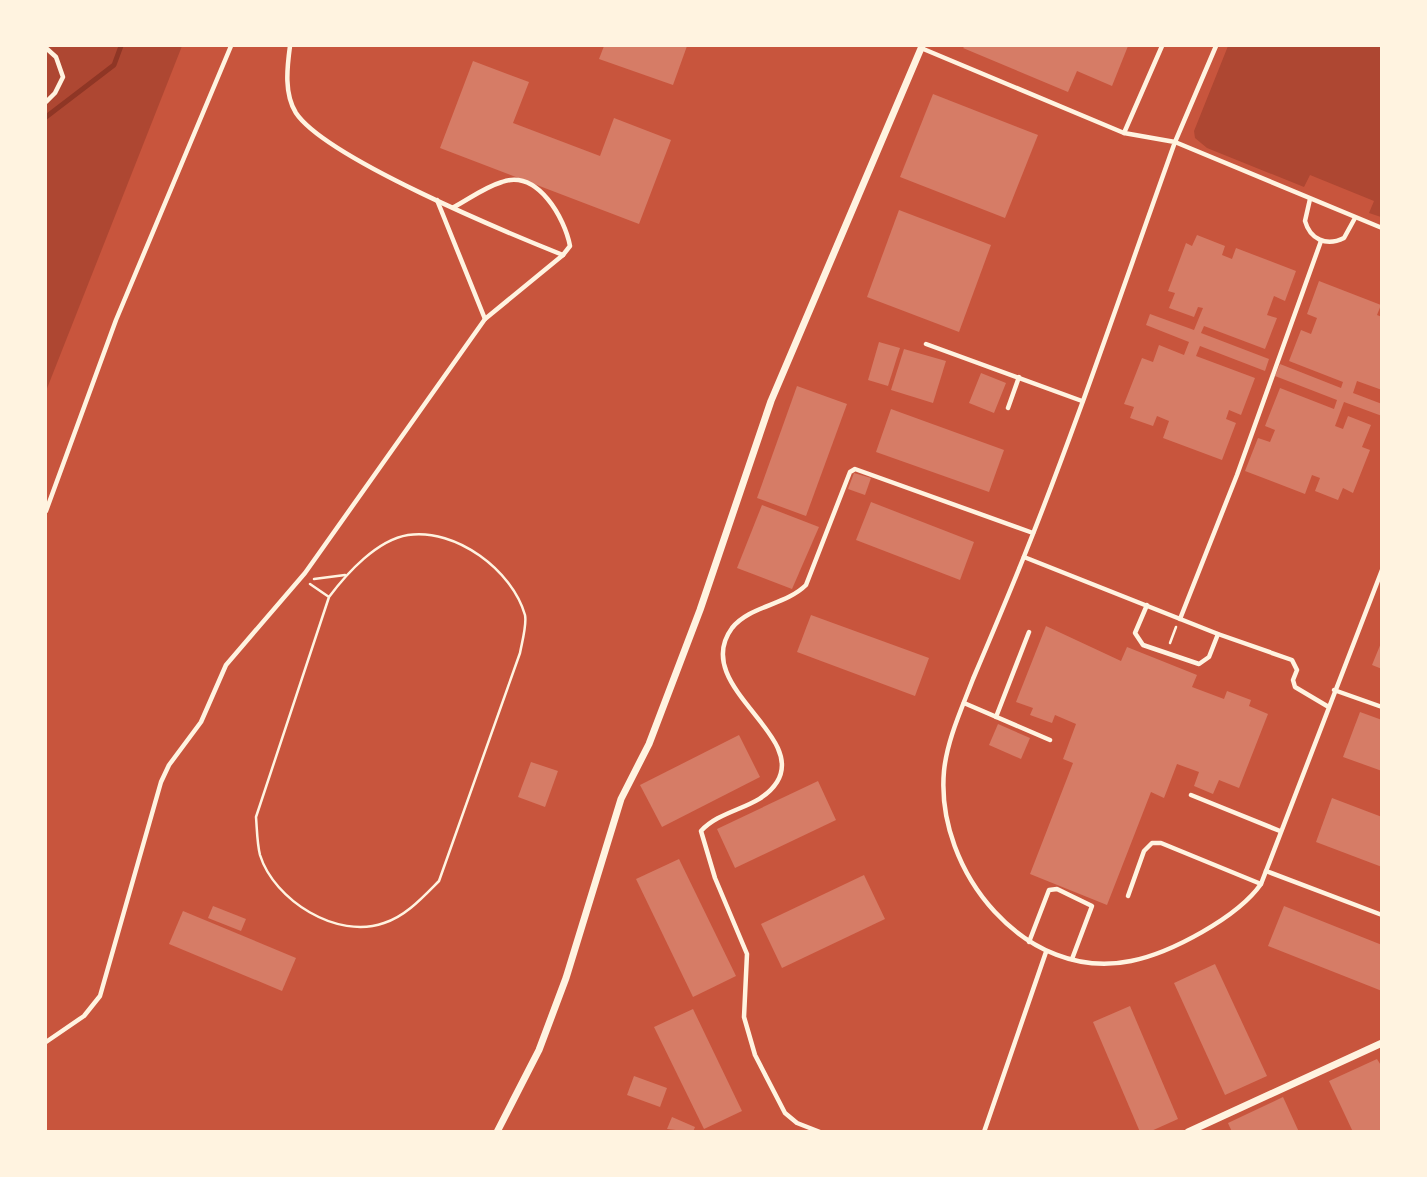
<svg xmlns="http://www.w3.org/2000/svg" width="1427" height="1177" font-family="'Noto Sans',sans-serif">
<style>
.green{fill:#ae4732}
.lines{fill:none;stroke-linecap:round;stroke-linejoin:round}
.stream{stroke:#8f3625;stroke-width:5}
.building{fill:#d67c66}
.path{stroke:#fff3e0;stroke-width:2.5}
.service{stroke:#fff3e0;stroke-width:4.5}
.minor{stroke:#fff3e0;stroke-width:7}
</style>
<rect width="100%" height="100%" fill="#c8553d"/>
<g class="green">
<path d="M46,46H182L46,391Z"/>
<path d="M1228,46H1381V217L1369,213L1374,201L1310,175L1304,187L1207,148L1195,138L1194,131Z"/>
</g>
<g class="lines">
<path class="stream" d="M46,117L114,65L121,46"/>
</g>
<g class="building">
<path d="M604,46H687L673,85L599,59Z"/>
<path d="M965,46H1128L1112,86L1077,71L1068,92L963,48Z"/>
<path d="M473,61L529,82L513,123L600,156L614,118L671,140L639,224L440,148Z"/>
<path d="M933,94L1038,135L1005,218L900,177Z"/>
<path d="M899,210L991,245L959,332L867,297Z"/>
<path d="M1197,235L1225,246L1222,255L1232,259L1236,248L1296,271L1285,301L1274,296L1267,315L1277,318L1265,349L1204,326L1201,333L1269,359L1265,371L1200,346L1196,356L1255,378L1241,415L1229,410L1226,419L1236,423L1222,460L1163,438L1169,421L1157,416L1153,426L1130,418L1134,407L1124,404L1142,358L1153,362L1159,345L1184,355L1189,342L1146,325L1150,314L1194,330L1203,308L1198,307L1194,317L1169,308L1175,293L1168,291L1186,243L1192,246Z"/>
<path d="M1319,281L1381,305L1377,315L1382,317V390L1357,381L1353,393L1382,404V416L1344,402L1335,426L1343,429L1348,416L1371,425L1362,447L1370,450L1353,493L1343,488L1338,500L1315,491L1320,478L1312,475L1305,494L1245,471L1258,438L1270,442L1275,430L1265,426L1280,388L1334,409L1337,400L1275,376L1280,364L1341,388L1343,382L1289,361L1301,330L1311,334L1317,318L1307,314Z"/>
<path d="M879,342L900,348L888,386L868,380Z"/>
<path d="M904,349L946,361L933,403L891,390Z"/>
<path d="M981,373L1006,383L994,413L969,403Z"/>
<path d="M797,386L847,404L806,516L757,498Z"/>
<path d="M891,409L1004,450L989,492L876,452Z"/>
<path d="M854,473L871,478L865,495L848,489Z"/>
<path d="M871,502L974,542L960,580L856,540Z"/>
<path d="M762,505L819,527L792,589L737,568Z"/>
<path d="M811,615L929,658L915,696L797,652Z"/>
<path d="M1046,626L1121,661L1127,647L1197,675L1192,687L1224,699L1227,691L1251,700L1249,706L1268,714L1239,788L1219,780L1213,794L1194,786L1199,772L1177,764L1164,798L1151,792L1107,905L1030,874L1073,763L1063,759L1076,724L1055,715L1052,723L1030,715L1033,708L1016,702Z"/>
<path d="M1381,643H1382V669L1372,665Z"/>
<path d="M1360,712L1382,720V771L1343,757Z"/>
<path d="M998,724L1030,738L1021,759L989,745Z"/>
<path d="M739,735L760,777L662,827L640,785Z"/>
<path d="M531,762L558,771L545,807L518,797Z"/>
<path d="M818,781L836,820L735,868L717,829Z"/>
<path d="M1332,798L1382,817V867L1316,842Z"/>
<path d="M679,859L736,976L693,997L636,879Z"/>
<path d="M864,875L885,919L782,968L761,924Z"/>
<path d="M213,906L246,919L241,931L208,918Z"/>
<path d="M1284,906L1382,945V991L1268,946Z"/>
<path d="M183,911L296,958L282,991L169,944Z"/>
<path d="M1215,964L1267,1076L1225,1095L1174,983Z"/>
<path d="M1130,1006L1178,1119L1149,1132H1140L1093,1022Z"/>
<path d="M693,1009L742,1111L704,1129L654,1027Z"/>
<path d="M1377,1059L1382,1067V1132H1353L1329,1081Z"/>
<path d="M634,1076L667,1088L660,1107L627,1095Z"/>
<path d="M1283,1097L1299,1132H1232L1228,1123Z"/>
<path d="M672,1117L695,1127L693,1132L667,1129Z"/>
</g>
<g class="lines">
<g class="path">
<path d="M314,579L345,575"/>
<path d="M310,584L329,597L256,817C257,829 257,843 260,855C274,900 337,940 384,923C406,916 423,897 439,881L520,653C522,642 527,625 525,615C512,570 456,528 408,535C377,540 347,573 329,597"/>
<path d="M1170,643L1176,627"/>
</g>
<g class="service">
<path d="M290,46C287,68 284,94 296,113C326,158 508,233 563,255L570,246C565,219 538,169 502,182C485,187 469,199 454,207"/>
<path d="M1216,46L1175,142L1382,228"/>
<path d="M46,48L56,57L63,77L55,93L46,102"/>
<path d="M921,48L1124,133L1175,142C1125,281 1078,422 1023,559C1007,599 990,639 973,679C962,708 947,740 944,771C935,871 1026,983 1131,961C1171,953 1238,917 1261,884L1382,570"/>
<path d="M1124,133L1162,46"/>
<path d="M1310,199L1305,221C1310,239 1326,247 1344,238L1355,218"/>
<path d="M437,200L485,319"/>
<path d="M926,344L1082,401"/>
<path d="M1008,408L1019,377"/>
<path d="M46,511L116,320L231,46"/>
<path d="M1024,557L1218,634L1292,660L1297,670L1293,680L1295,687L1327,706"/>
<path d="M1147,605L1135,633L1143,645L1199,664L1209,657L1218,634"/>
<path d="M1180,619L1237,475L1321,241"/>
<path d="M1334,690L1382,707"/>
<path d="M964,703L1050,740"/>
<path d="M996,717L1029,632"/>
<path d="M1191,795L1280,831"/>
<path d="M1266,871L1382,915"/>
<path d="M1128,896L1144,851L1152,843H1161L1261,884"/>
<path d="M1029,942L1049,890L1057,889L1092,906L1072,959"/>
<path d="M46,1042L84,1016L100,996L161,782L169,765L201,722L226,665L305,573L485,319L563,255"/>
<path d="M820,1132L797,1123L785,1113L755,1055L744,1017L747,954L715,878L701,831C722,808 760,809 777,782C807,734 690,685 732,628C749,606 786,605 806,585L850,472L855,469L1033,533"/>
<path d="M984,1132L1046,952"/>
</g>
<g class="minor">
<path d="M497,1132L539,1050L566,978L621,799L649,744L700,610L771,401L922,46"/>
<path d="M1188,1132L1382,1043"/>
</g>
</g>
<rect width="1427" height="1177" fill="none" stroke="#fff3e0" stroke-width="94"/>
</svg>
